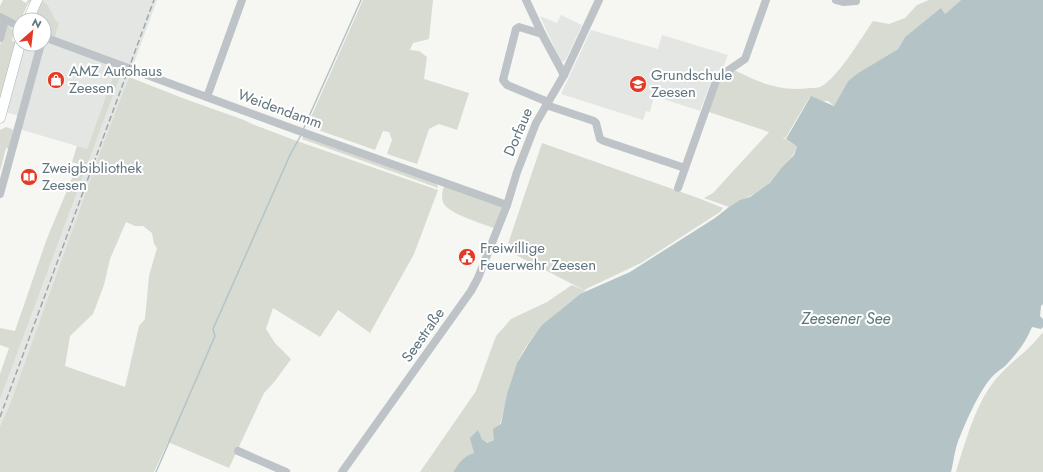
<svg xmlns="http://www.w3.org/2000/svg" width="1043" height="472" font-family="Jost,sans-serif">
<style>
.built{fill:#e4e6e4}
.green{fill:#d7dbd2;fill-rule:evenodd}
.water{fill:#b4c4c6}
.lines{fill:none;stroke-linecap:round;stroke-linejoin:round}
.stream{stroke:#b4c4c6;stroke-width:1.5}
.major-casing{stroke:#b1b7ba;stroke-width:11}
.minor{stroke:#bdc3c6;stroke-width:8}
.major{stroke:#fff;stroke-width:10}
.rail{stroke:#9ea7ab;stroke-width:1.5;stroke-dasharray:6 3;stroke-linecap:butt}
.labels{text-anchor:middle;stroke-width:4;stroke-linejoin:round;paint-order:stroke}
.poi-label{font-size:15px;fill:#61757e;stroke:#fff;text-anchor:start}
.street-label{font-size:15px;fill:#61757e;stroke:#fff}
.water-label{font-size:16px;font-style:italic;fill:#5c7679;stroke:#fff}
</style>
<rect width="100%" height="100%" fill="#f6f6f3"/>
<g class="built">
<path d="M41,0H157L10,404L0,426V398L124,65L118,63L87,149L19,129L23,117L5,112L23,44H44V20Z"/>
<path d="M561,15L582,25L565,61L561,62L540,16L557,23Z"/>
<path d="M591,30L658,49L662,35L728,55L723,68L714,73L700,111L654,96L650,112L646,111L643,120L561,94Z"/>
</g>
<g class="green">
<path d="M3,0H21L26,3L28,0H32L28,4L20,20H15L0,14V6Z"/>
<path d="M363,0H433L429,39L413,43L410,50L419,51L427,57L424,79L469,93L457,130L439,124L429,129L417,164L387,154L392,140L389,132L383,131L375,150L307,126Z"/>
<path d="M929,0H961L945,14L941,9L905,37L898,49L858,73L848,81L834,106L828,101H822L810,97L790,130L786,138L782,137L795,145L797,147C794,156 788,160 782,167C778,172 775,178 770,183C759,194 742,199 729,207L704,198L713,193L769,132L706,111L717,78L732,69C758,82 780,92 810,88C814,88 819,88 822,86C838,77 862,37 873,21L889,24L905,18L917,5Z"/>
<path d="M41,1L47,4L56,21L59,23L55,36L53,38L44,35V20H32Z"/>
<path d="M6,25C16,29 13,33 12,41L16,42L10,69L0,106V45Z"/>
<path d="M115,71L121,74L0,399V374L9,348L0,345V328L15,331L46,241L78,164L72,162L77,146L87,149Z"/>
<path d="M129,77L185,99L244,120L252,124L294,140L438,190L414,254L370,333L338,310L320,337L273,308L266,329L275,343L291,359L275,381L264,393L229,468L168,442L154,472H0V426L10,404L104,142ZM126,222L135,226H143L152,233L154,244L157,248L149,276L145,319L139,326L125,387L65,366L70,336L93,314L104,285L110,259Z"/>
<path d="M6,127L12,129L13,131L9,149L6,148L0,171V130Z"/>
<path d="M304,135L437,183L438,188L302,139Z"/>
<path d="M542,143L698,198L723,208L720,212L641,263L584,290L506,250Z"/>
<path d="M444,186L502,207L494,228C483,224 450,214 444,204C441,199 442,192 444,186Z"/>
<path d="M572,285L586,291L580,294C555,314 529,334 517,364C507,389 505,416 494,440L487,443L482,439L478,431L474,453C463,456 459,463 453,472H420L476,391L496,336L511,319L547,302Z"/>
<path d="M1042,333L1043,334V472H956C965,443 976,402 996,379C1010,362 1029,351 1042,333Z"/>
</g>
<path class="water" d="M961,0H1043V304L1041,306L1040,316L1043,319V327L1041,329L1032,327C1026,342 1016,355 1004,367C1000,370 995,373 992,377C980,389 961,431 956,448C954,456 953,464 951,472H453C459,463 463,456 474,453L470,438L478,430L482,439L487,443L494,440L493,429L501,424L507,394L517,363L529,343L542,325L580,294L630,272L715,218L729,207L740,200L750,197L770,183L782,167L794,155L797,147L795,145L786,139L811,96L834,106L848,81L858,73L898,49L905,37L941,8L945,14Z"/>
<g class="lines">
<g class="stream">
<path d="M303,130L361,0"/>
<path d="M156,472L215,336L213,329L290,155L301,135"/>
</g>
<defs>
<g id="major">
<path d="M28,20L37,0"/>
<path d="M0,118L20,44"/>
</g>
</defs>
<use href="#major" class="major-casing"/>
<g class="minor">
<path d="M526,0L542,34L564,75"/>
<path d="M836,0L843,2L856,1V0"/>
<path d="M0,17L20,27"/>
<path d="M542,34L519,27L516,29L503,80L507,85L548,102"/>
<path d="M44,37L299,131L507,205"/>
<path d="M0,38L5,20"/>
<path d="M207,97L242,0"/>
<path d="M546,105L594,121L596,123L600,139L604,141L685,168"/>
<path d="M678,188L717,78L745,59L766,0"/>
<path d="M0,194L41,44"/>
<path d="M238,451L286,472"/>
<path d="M342,472L471,291L478,278L507,205L517,172L536,123L564,75L599,0"/>
</g>
<use href="#major" class="major"/>
<path class="rail" d="M0,417L154,0"/>
</g>
<defs>
<symbol id="shop-disc" viewBox="-11 -11 22 22"><circle r="9.5" fill="#e33a27" stroke="#fff"/><path d="M-5-2.5h2.3a2.7 3.5 0 0 1 5.4 0H5L5.5 6h-11ZM-1.5-2.5h3a1.5 2.3 0 0 0-3 0Z" fill="#fff"/></symbol>
<symbol id="school-disc" viewBox="-11 -11 22 22"><circle r="9.5" fill="#e33a27" stroke="#fff"/><path d="M0-5L7-2L0 1L-7-2ZM-4 1L0 2.5L4 1V4Q0 6-4 4Z" fill="#fff"/></symbol>
<symbol id="library-disc" viewBox="-11 -11 22 22"><circle r="9.5" fill="#e33a27" stroke="#fff"/><path d="M-6-4Q-3-5.5-.7-3.5V5Q-3 3-6 4ZM6-4Q3-5.5 .7-3.5V5Q3 3 6 4Z" fill="#fff"/></symbol>
<symbol id="civic-disc" viewBox="-11 -11 22 22"><circle r="9.5" fill="#e33a27" stroke="#fff"/><path d="M-.6-6.5H3V-4.5H.6V-3L4-1V1h2V6H-6V1h2V-1L-.6-3ZM-1.2 2.5V6h2.4V2.5Z" fill="#fff"/></symbol>
</defs>
<g fill-rule="evenodd">
<use href="#shop-disc" x="46" y="70" width="20" height="20"/>
<use href="#school-disc" x="628" y="74" width="20" height="20"/>
<use href="#library-disc" x="19" y="167" width="20" height="20"/>
<use href="#civic-disc" x="457" y="247" width="20" height="20"/>
</g>
<g class="labels">
<g class="poi-label">
<text x="69" y="76">AMZ Autohaus<tspan x="69" dy="17">Zeesen</tspan></text>
<text x="651" y="80">Grundschule<tspan x="651" dy="17">Zeesen</tspan></text>
<text x="42" y="173">Zweigbibliothek<tspan x="42" dy="17">Zeesen</tspan></text>
<text x="480" y="253">Freiwillige<tspan x="480" dy="17">Feuerwehr Zeesen</tspan></text>
</g>
<g class="street-label">
<text transform="translate(280 109) rotate(20)" y="5">Weidendamm</text>
<text transform="translate(518 132) rotate(-67)" y="5">Dorfaue</text>
<text transform="translate(423 335) rotate(-55)" y="5">Seestraße</text>
</g>
<g class="water-label">
<text x="846" y="324">Zeesener See</text>
</g>
</g>
<g transform="translate(32 32) rotate(28)"><circle r="19" fill="#ffffff" stroke="#c0c8cb"/>
<path d="M0-3L7 15L0 10L-7 15Z" fill="#e33a27"/>
<text y="-6" font-size="11" font-weight="bold" text-anchor="middle" fill="#61757e">N</text>
</g>
</svg>
